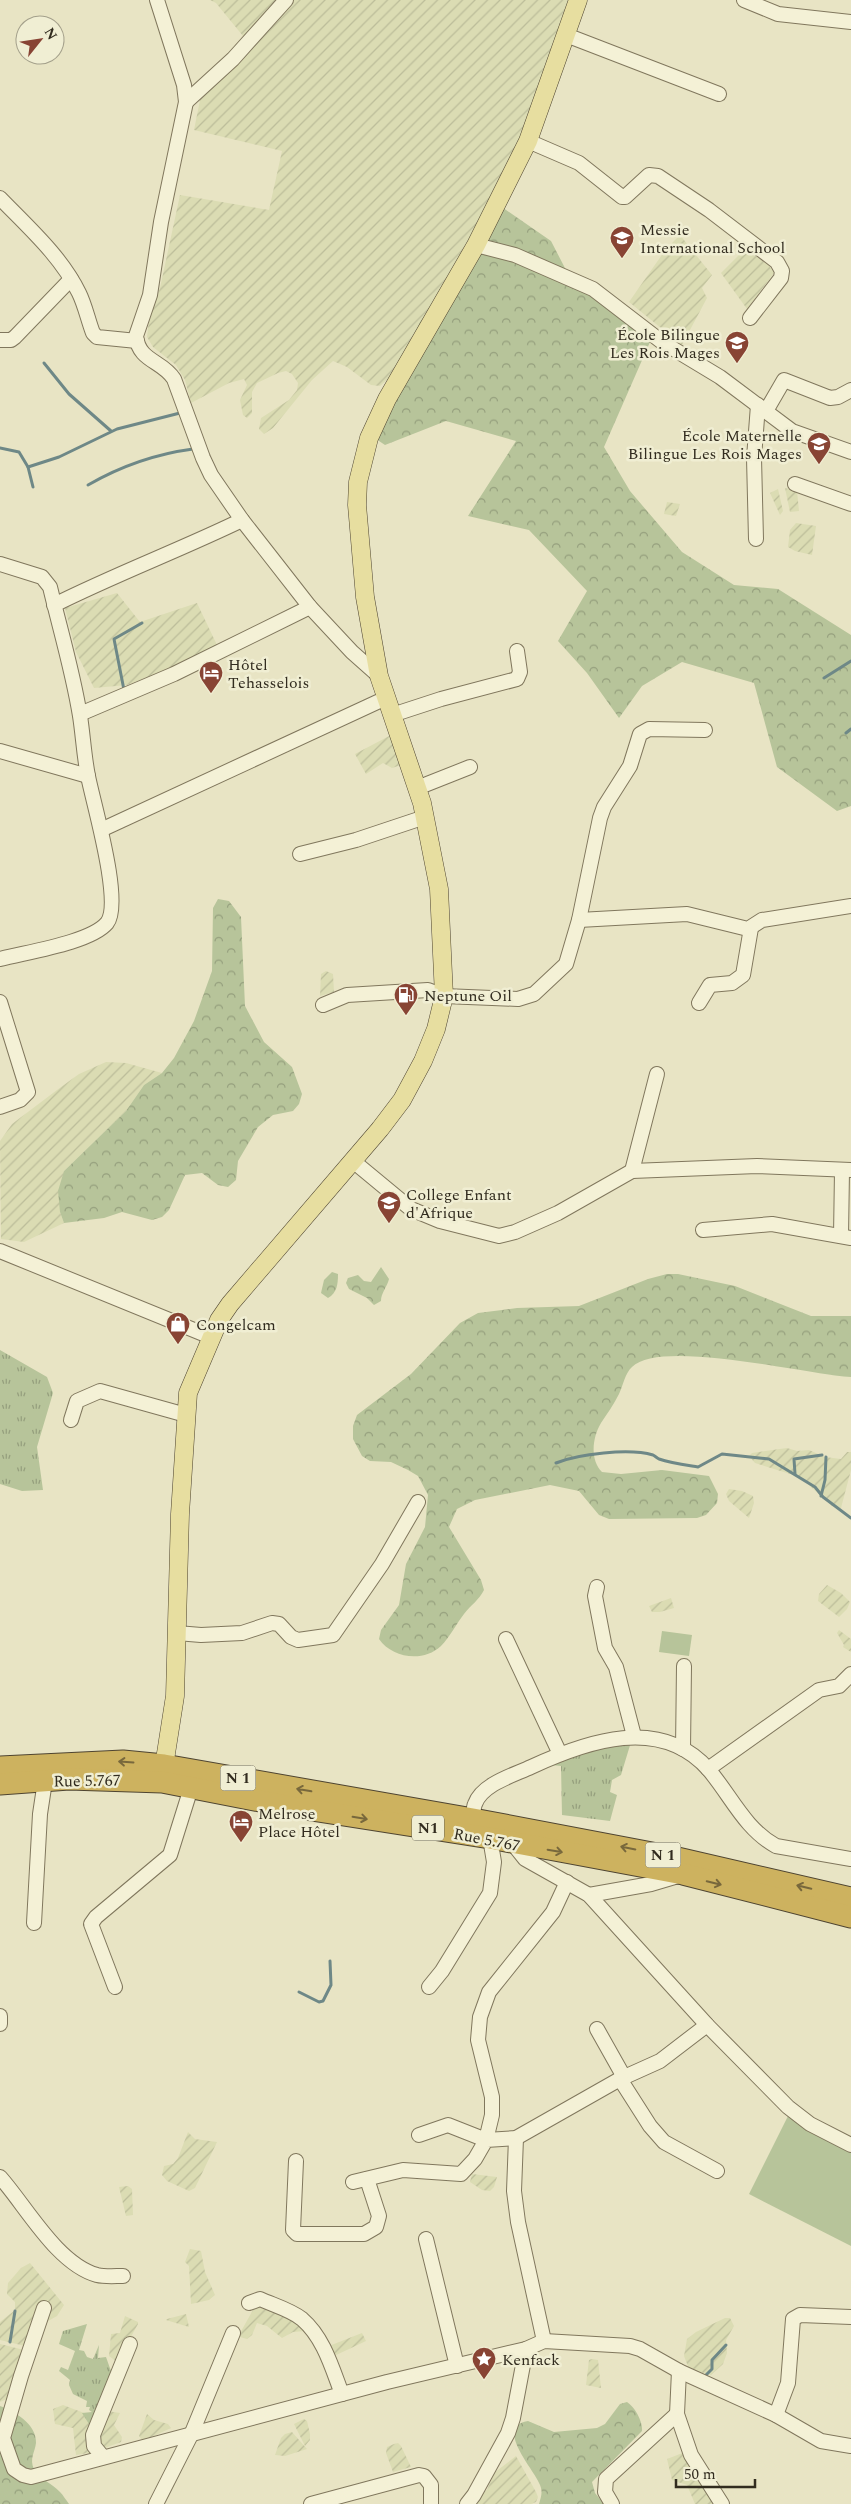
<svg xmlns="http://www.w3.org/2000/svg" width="851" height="2504" font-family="Spectral,serif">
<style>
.farmland{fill:url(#farmland-furrows)}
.grass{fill:url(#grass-tufts)}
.forest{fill:url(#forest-crowns)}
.park{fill:#b7c49a}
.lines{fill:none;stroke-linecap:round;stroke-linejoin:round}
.stream{stroke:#6e8887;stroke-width:3}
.minor-casing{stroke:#80775d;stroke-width:16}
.major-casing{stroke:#4e4431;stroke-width:19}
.highway-casing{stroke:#4e4431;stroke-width:23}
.minor{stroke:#f4f1d6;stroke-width:14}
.major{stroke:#e7dea0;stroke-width:18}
.highway{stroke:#cdb25f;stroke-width:21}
.oneway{stroke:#78683c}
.labels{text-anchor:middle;stroke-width:5;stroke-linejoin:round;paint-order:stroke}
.shield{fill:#f0eed3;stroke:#6b6655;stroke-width:1}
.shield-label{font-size:15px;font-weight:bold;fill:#322c1f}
.poi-label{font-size:16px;fill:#322c1f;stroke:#f0eed3;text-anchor:start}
.street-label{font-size:16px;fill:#322c1f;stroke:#f0eed3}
</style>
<defs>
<pattern id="farmland-furrows" width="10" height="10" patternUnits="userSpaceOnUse" patternTransform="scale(1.25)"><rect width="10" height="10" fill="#dbdcb3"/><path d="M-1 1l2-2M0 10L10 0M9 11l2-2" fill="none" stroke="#bcbd9a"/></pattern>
<pattern id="grass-tufts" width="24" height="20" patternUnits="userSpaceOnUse" patternTransform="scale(1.25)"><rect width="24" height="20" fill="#b7c49a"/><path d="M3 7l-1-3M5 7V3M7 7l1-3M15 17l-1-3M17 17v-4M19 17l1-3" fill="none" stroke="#959f7d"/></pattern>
<pattern id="forest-crowns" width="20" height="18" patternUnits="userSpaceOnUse" patternTransform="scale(1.25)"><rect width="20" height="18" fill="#b7c49a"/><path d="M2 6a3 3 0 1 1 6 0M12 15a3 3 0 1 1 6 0" fill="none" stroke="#959f7d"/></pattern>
</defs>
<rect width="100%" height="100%" fill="#e8e4c4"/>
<g class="farmland">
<path d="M210,0H570L522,140L452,272L388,379L380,386L371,385L347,367L333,361L312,380L273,428L264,434L259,429L261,418L289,400L297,390L298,383L292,374L286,371L278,373L257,383L252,392V413L247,418L243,415L240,400L247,385L244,379L229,383L191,403L185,380L176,365L153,347L147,337L149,320L160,288L180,195L269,210L282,151L194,130L201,95L252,47L216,3Z"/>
<path d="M680,235L712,275L702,288L707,298L682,345L629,302L666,249Z"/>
<path d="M745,249L768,264L774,273L747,309L721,273Z"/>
<path d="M785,488L797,491L799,511L790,512Z"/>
<path d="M778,489L783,511L780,515L770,493Z"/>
<path d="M667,502L680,504L676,516L664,514Z"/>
<path d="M796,523L816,526L812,555L795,551L788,547L790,530Z"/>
<path d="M117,593L140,622L197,603L217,645L171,668L127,685L94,688L76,652L65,608Z"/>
<path d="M391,735L401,765L392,768L383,763L366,774L355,754Z"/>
<path d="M326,971L333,974L334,992L320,996L321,974Z"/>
<path d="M106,1062L126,1063L162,1073L144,1085L126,1111L64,1171L60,1212L64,1223L24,1242L1,1239L0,1141L12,1124L57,1090L79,1074Z"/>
<path d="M787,1448L797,1451L809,1450L825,1457L841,1459L847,1452H851V1470L841,1508L832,1506L800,1477L755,1463L749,1456L752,1453Z"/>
<path d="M729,1489L742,1491L753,1496L754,1503L749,1518L729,1501L726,1494Z"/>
<path d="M827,1585L841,1593L850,1602L847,1609L839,1617L818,1601L819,1594Z"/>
<path d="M671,1598L674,1608L660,1612H652L649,1606Z"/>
<path d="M839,1630L851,1639V1652L843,1647L844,1645L837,1633Z"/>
<path d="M188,2132L195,2139L217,2142L195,2188L189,2191L167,2181L162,2175L164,2166L173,2164L178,2158Z"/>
<path d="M472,2174L497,2177L494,2187L490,2191L482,2190L470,2182Z"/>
<path d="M128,2186L132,2189L133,2215L126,2216L119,2187Z"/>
<path d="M190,2249L201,2251L205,2272L215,2295L209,2300L191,2304L189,2266L185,2262Z"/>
<path d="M30,2263L64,2305L57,2316L48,2321L44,2329L25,2346L0,2340V2322L15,2310V2302L7,2294L8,2283L21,2268Z"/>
<path d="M275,2299L305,2331L293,2332L282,2338L267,2326L257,2323L252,2335L247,2339L240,2337L239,2335L254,2308Z"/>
<path d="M186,2314L189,2327L166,2320L167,2319Z"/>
<path d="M125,2316L138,2322V2324L117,2362L109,2356L111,2334L120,2333Z"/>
<path d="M725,2318H730L734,2326L726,2340L727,2353L723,2364L711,2375L689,2369L684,2356L687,2339L696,2332Z"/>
<path d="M362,2333L366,2341L334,2356L329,2346Z"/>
<path d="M0,2344L28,2351L16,2367L14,2396L0,2402Z"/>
<path d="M592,2359L598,2360L601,2388L586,2385L589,2360Z"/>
<path d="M63,2405L92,2416L107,2411L120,2413L114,2425L122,2437L121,2442L94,2452L76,2455L73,2428L55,2424L53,2409Z"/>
<path d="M147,2414L154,2420L168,2424L171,2428L143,2441L139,2436Z"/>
<path d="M304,2419L307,2421L310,2434V2440L305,2446L294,2424Z"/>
<path d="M292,2432L307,2449L285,2456L275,2455L281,2438L285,2434Z"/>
<path d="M394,2444L398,2443L401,2446L411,2467L393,2472L386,2453L387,2447Z"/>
<path d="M685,2452L717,2504H695L687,2485L672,2480L667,2459Z"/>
<path d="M516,2456L536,2492L538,2497L536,2502L531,2504H469L473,2498L487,2490L494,2473Z"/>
</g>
<g class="grass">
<path d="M0,1350L47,1377L53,1393L37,1447L43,1490L22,1491L0,1484Z"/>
<path d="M631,1742L621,1775L612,1780L610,1792L617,1795L610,1821L562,1815L561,1766L551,1765L570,1747Z"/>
<path d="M87,2324L79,2350L84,2351L87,2357L93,2359L99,2345L98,2358L106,2357L112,2374L94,2432L82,2413L92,2412L89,2410L90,2407H86L87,2401L73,2394L69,2385L70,2380L59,2371L61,2367L68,2370L75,2351L59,2344L63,2331Z"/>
</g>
<g class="forest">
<path d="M493,201L551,241L567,272L650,342L604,447L630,491L682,552L734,585L778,589L851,635V806L837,811L777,767L754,683L682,662L642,686L619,718L587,673L558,641L587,591L529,530L468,516L516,441L446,421L385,445L379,441L377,434L397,388L388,379L404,355L420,322L436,300Z"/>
<path d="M218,899L229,901L241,917L245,1006L264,1042L292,1067L302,1094L299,1104L293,1111L273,1115L258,1127L238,1161L236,1180L228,1187L218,1185L202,1173L185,1175L169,1210L162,1217L152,1220L122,1212L104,1218L64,1223L60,1212L58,1191L64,1171L126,1111L144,1085L162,1073L174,1058L194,1021L212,971L213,908Z"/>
<path d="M381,1267L389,1279C387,1287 381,1293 381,1301L374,1305L367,1298L349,1289L346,1283L348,1278L358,1275L364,1281L371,1282Z"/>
<path d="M332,1272L338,1274C338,1284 337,1293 328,1298L321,1293L324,1280Z"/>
<path d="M667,1274H678L735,1286L811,1316H851V1377C809,1375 660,1338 632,1367C625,1373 623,1386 619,1394C614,1404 607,1414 601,1423C592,1438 590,1460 602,1472L621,1474L662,1470L709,1476L718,1494L717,1503L706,1515L697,1518L609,1519L599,1515L579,1491L550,1485L475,1500L457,1509L449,1527L481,1580L484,1590C479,1600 471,1605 464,1614C456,1624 450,1637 441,1646C423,1663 392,1658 379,1639L381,1630L399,1605L406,1564L425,1527L428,1495L418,1476L408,1470L391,1462L370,1461L362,1456L353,1439V1426L357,1415L411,1374L460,1323L478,1313L517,1308L579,1306L648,1279Z"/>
<path d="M627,2402C635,2407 643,2422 642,2431L592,2482L595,2493L604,2504H539C541,2497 543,2492 540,2485C535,2470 493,2427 528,2421L554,2432L597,2428L605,2424L620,2404Z"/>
<path d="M0,2406C14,2411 37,2424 36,2443C35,2452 29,2459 34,2469C41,2481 51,2482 60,2492C63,2495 66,2500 69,2504H0Z"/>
</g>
<g class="park">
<path d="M662,1631L692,1635L689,1656L659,1652Z"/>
<path d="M788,2116L851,2149V2246L749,2194Z"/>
</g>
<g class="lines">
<g class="stream">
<path d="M44,363L69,394L111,431"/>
<path d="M0,448L19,452L28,467L33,487"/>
<path d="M28,467L59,457L117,429L180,413"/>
<path d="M88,485C121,466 155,454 193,449"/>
<path d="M824,678L851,661"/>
<path d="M124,690L114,639L142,623"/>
<path d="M846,733L851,729"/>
<path d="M556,1463C578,1454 629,1448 653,1455C655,1456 657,1458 659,1459C671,1463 686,1465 698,1467L722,1454L769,1459L815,1487L823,1497L851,1518"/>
<path d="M795,1474L794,1459L822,1455"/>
<path d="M821,1496L825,1480L826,1457"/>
<path d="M299,1992L319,2002L323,2001L331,1985L330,1961"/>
<path d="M10,2342L15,2311"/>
<path d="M706,2375L712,2369V2360L726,2345"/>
</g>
<defs>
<g id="minor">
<path d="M157,0L184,85L186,102L161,222L150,295L136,336C139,362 162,360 174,379L203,458L211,475L242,520L310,607L352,652L379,676"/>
<path d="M744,0L778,14L851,22"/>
<path d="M566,35L719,94"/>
<path d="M186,102L233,59L286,0"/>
<path d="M528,141L579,163L622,197H625L649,175L658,176L709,210L777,262L782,271L781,278L750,318"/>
<path d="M0,198C28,227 61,256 79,293C85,305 88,320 93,333L97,337L137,341"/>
<path d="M476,245L515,255L593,289L662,342L720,377L792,431L851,452"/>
<path d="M0,340H11L15,337L71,279"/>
<path d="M766,411L784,380L830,398L838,397L851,390"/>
<path d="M795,484L851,504"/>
<path d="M756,539L754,458L758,405"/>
<path d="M0,564L42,577L50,587C60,629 73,672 80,716C83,735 84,756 88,776C93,802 123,903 107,923C90,943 26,952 0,959"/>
<path d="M54,605C116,574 180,550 242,520"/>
<path d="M80,714L174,674L310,607"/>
<path d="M392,715L441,699L517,679L520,672L517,651"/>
<path d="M0,751L88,776"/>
<path d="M417,788L470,767"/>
<path d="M103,829L386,698"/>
<path d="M300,854L356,840L425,817"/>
<path d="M579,920L687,914L748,929L762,920L851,906"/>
<path d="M0,1002L28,1092L20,1100L0,1107"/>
<path d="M699,1003L710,985L732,983L743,975L751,928"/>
<path d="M323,1005L347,995L428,990L444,996L518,999L534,994L566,964L579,920L600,818L604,807L630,766L640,734L649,729L705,730"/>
<path d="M353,1161L411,1209L440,1221L499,1236L515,1232L558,1213L632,1171L757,1166L851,1170"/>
<path d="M632,1171L657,1074"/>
<path d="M703,1230L772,1224L851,1238"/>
<path d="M841,1236L842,1171"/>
<path d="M0,1251L211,1337"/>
<path d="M71,1420L77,1401L100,1391L186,1415"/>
<path d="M597,1587L595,1596L605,1648L616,1667L634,1736"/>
<path d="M177,1633L201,1635L242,1633L272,1623L279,1624L291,1637L298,1640L333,1635L382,1564L418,1502"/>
<path d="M506,1639L560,1754"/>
<path d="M683,1749L684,1666"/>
<path d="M708,1769L819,1690L839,1686L851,1674"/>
<path d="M473,1819C474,1814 473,1808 475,1804C482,1784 514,1775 531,1767C587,1741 661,1715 709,1770C731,1796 745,1829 776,1846L851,1859"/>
<path d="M513,1844L525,1859L589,1895L707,2025L788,2107L810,2124L851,2145"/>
<path d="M589,1895L651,1884L678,1876"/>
<path d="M34,1923L40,1814L45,1781"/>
<path d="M115,1987L91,1924L96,1917L170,1855L191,1788"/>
<path d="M429,1987L442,1971L490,1893L494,1862L490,1838"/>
<path d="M0,2016V2024"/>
<path d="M597,2029L624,2077"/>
<path d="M620,2079L660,2061L707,2025"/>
<path d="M419,2135L448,2125L486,2140L492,2115V2097L478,2040L480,2017L489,1992L553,1912L567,1882"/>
<path d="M516,2138L514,2191L518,2222L544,2341"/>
<path d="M296,2161L293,2230L297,2234H364L376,2227L379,2216L367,2179"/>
<path d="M0,2177C26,2206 57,2264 97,2275C105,2277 115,2276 123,2276"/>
<path d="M353,2182L403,2170L461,2174L475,2159L486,2140L516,2138L620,2079L650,2126L664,2142L717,2171"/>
<path d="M426,2239L457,2366"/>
<path d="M249,2303L260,2299C273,2305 291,2310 302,2319C324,2338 332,2368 342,2394"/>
<path d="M44,2308L21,2376L3,2438L14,2469L23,2475L31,2477L387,2382L526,2349L544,2341L630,2346L640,2349L679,2371L776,2415L821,2441L851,2446"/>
<path d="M679,2371L677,2414L691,2455L722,2504"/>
<path d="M776,2415L788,2383L793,2319L800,2315L851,2317"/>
<path d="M103,2457L94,2446L93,2435L130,2344"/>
<path d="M156,2504L191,2435L233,2333"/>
<path d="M311,2504L419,2475L424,2476L431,2485V2504"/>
<path d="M467,2504L474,2495L508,2433L513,2418L526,2349"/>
<path d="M612,2504L605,2492L606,2479L677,2414"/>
</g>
<path id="major" d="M162,1779L175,1696L180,1514L188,1393L219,1320L230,1304L380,1129L402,1100L423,1061L436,1029L444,996L439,889L422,803L379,676L365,597L357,505L358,482L369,438L387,399L476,245L528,141L578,0"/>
<g id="highway">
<path d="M0,1767L123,1761L164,1765L473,1819L673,1857L851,1898"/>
<path d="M0,1784L69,1779L162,1782L286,1806L490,1838L683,1874L851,1917"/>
</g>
</defs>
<use href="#minor" class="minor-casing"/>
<use href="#major" class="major-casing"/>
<use href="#highway" class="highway-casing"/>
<use href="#minor" class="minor"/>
<use href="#major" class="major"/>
<use href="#highway" class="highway"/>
</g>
<defs><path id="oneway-shaft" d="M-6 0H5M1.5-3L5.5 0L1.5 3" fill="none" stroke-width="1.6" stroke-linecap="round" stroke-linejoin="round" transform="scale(1.25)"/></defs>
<g class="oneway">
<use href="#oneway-shaft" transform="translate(126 1762) rotate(-176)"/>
<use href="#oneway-shaft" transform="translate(304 1790) rotate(-170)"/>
<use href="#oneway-shaft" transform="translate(360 1818) rotate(9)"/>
<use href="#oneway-shaft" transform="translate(628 1848) rotate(-169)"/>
<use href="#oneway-shaft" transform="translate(555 1851) rotate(10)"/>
<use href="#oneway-shaft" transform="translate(714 1883) rotate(14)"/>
<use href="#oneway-shaft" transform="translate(804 1887) rotate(-167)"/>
</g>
<defs>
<symbol id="school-pin" viewBox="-11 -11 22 30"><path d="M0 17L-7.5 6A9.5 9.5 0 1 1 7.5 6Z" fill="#884434" stroke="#f0eed3"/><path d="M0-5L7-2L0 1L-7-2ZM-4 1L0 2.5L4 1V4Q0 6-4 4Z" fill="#fff"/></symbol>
<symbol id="hotel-pin" viewBox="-11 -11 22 30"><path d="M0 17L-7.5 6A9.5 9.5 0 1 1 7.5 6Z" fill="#884434" stroke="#f0eed3"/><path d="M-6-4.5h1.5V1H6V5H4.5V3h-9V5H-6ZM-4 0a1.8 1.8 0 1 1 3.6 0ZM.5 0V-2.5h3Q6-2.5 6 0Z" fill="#fff"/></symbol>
<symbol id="fuel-pin" viewBox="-11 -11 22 30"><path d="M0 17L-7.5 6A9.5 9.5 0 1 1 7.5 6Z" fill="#884434" stroke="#f0eed3"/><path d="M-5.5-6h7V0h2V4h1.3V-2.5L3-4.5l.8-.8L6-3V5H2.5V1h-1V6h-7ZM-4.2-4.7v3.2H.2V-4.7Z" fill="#fff"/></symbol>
<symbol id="shop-pin" viewBox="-11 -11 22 30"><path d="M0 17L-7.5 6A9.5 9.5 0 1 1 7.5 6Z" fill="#884434" stroke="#f0eed3"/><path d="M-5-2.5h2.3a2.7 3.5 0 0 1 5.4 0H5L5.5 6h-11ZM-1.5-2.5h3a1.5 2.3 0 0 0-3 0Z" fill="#fff"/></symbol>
<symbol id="sight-pin" viewBox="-11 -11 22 30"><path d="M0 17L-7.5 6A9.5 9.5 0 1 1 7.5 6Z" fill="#884434" stroke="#f0eed3"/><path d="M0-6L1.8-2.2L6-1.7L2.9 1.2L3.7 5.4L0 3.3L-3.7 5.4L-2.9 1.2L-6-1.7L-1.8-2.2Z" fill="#fff"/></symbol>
</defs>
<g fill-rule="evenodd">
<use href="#school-pin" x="608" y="224" width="28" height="38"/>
<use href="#school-pin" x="723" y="329" width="28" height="38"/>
<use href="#school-pin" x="805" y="430" width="28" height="38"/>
<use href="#hotel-pin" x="197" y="659" width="28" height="38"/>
<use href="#fuel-pin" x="392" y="981" width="28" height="38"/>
<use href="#school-pin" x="375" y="1189" width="28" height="38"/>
<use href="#shop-pin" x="164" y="1310" width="28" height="38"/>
<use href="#hotel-pin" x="227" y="1808" width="28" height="38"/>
<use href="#sight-pin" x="470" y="2345" width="28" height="38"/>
</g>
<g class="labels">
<g class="shield">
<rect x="220.5" y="1765.5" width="35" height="25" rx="4"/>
<rect x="412" y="1815.5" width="32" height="25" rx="4"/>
<rect x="645.5" y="1842.5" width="35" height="25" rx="4"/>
</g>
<g class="shield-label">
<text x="238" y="1783">N 1</text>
<text x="428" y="1833">N1</text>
<text x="663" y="1860">N 1</text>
</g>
<g class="poi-label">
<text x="640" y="235">Messie<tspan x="640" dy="18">International School</tspan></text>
<text x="720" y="340" text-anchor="end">École Bilingue<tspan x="720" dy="18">Les Rois Mages</tspan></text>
<text x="802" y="441" text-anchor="end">École Maternelle<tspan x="802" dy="18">Bilingue Les Rois Mages</tspan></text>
<text x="228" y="670">Hôtel<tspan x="228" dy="18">Tehasselois</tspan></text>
<text x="424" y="1001">Neptune Oil</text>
<text x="406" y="1200">College Enfant<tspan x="406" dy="18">d'Afrique</tspan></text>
<text x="196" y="1330">Congelcam</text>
<text x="258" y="1819">Melrose<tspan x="258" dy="18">Place Hôtel</tspan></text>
<text x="502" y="2365">Kenfack</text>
</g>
<g class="street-label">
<text transform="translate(87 1780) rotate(-1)" y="6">Rue 5.767</text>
<text transform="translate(487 1839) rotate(11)" y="6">Rue 5.767</text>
</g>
</g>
<g transform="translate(40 40) rotate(60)"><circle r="24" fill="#f0eed3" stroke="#a4a08b"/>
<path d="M0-4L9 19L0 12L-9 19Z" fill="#884434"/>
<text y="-8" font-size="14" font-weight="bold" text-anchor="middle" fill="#322c1f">N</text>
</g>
<path d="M676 2479v8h79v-8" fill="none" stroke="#322c1f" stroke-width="2.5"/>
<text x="684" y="2479" font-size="15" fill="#322c1f" stroke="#f0eed3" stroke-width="4" paint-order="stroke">50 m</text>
</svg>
